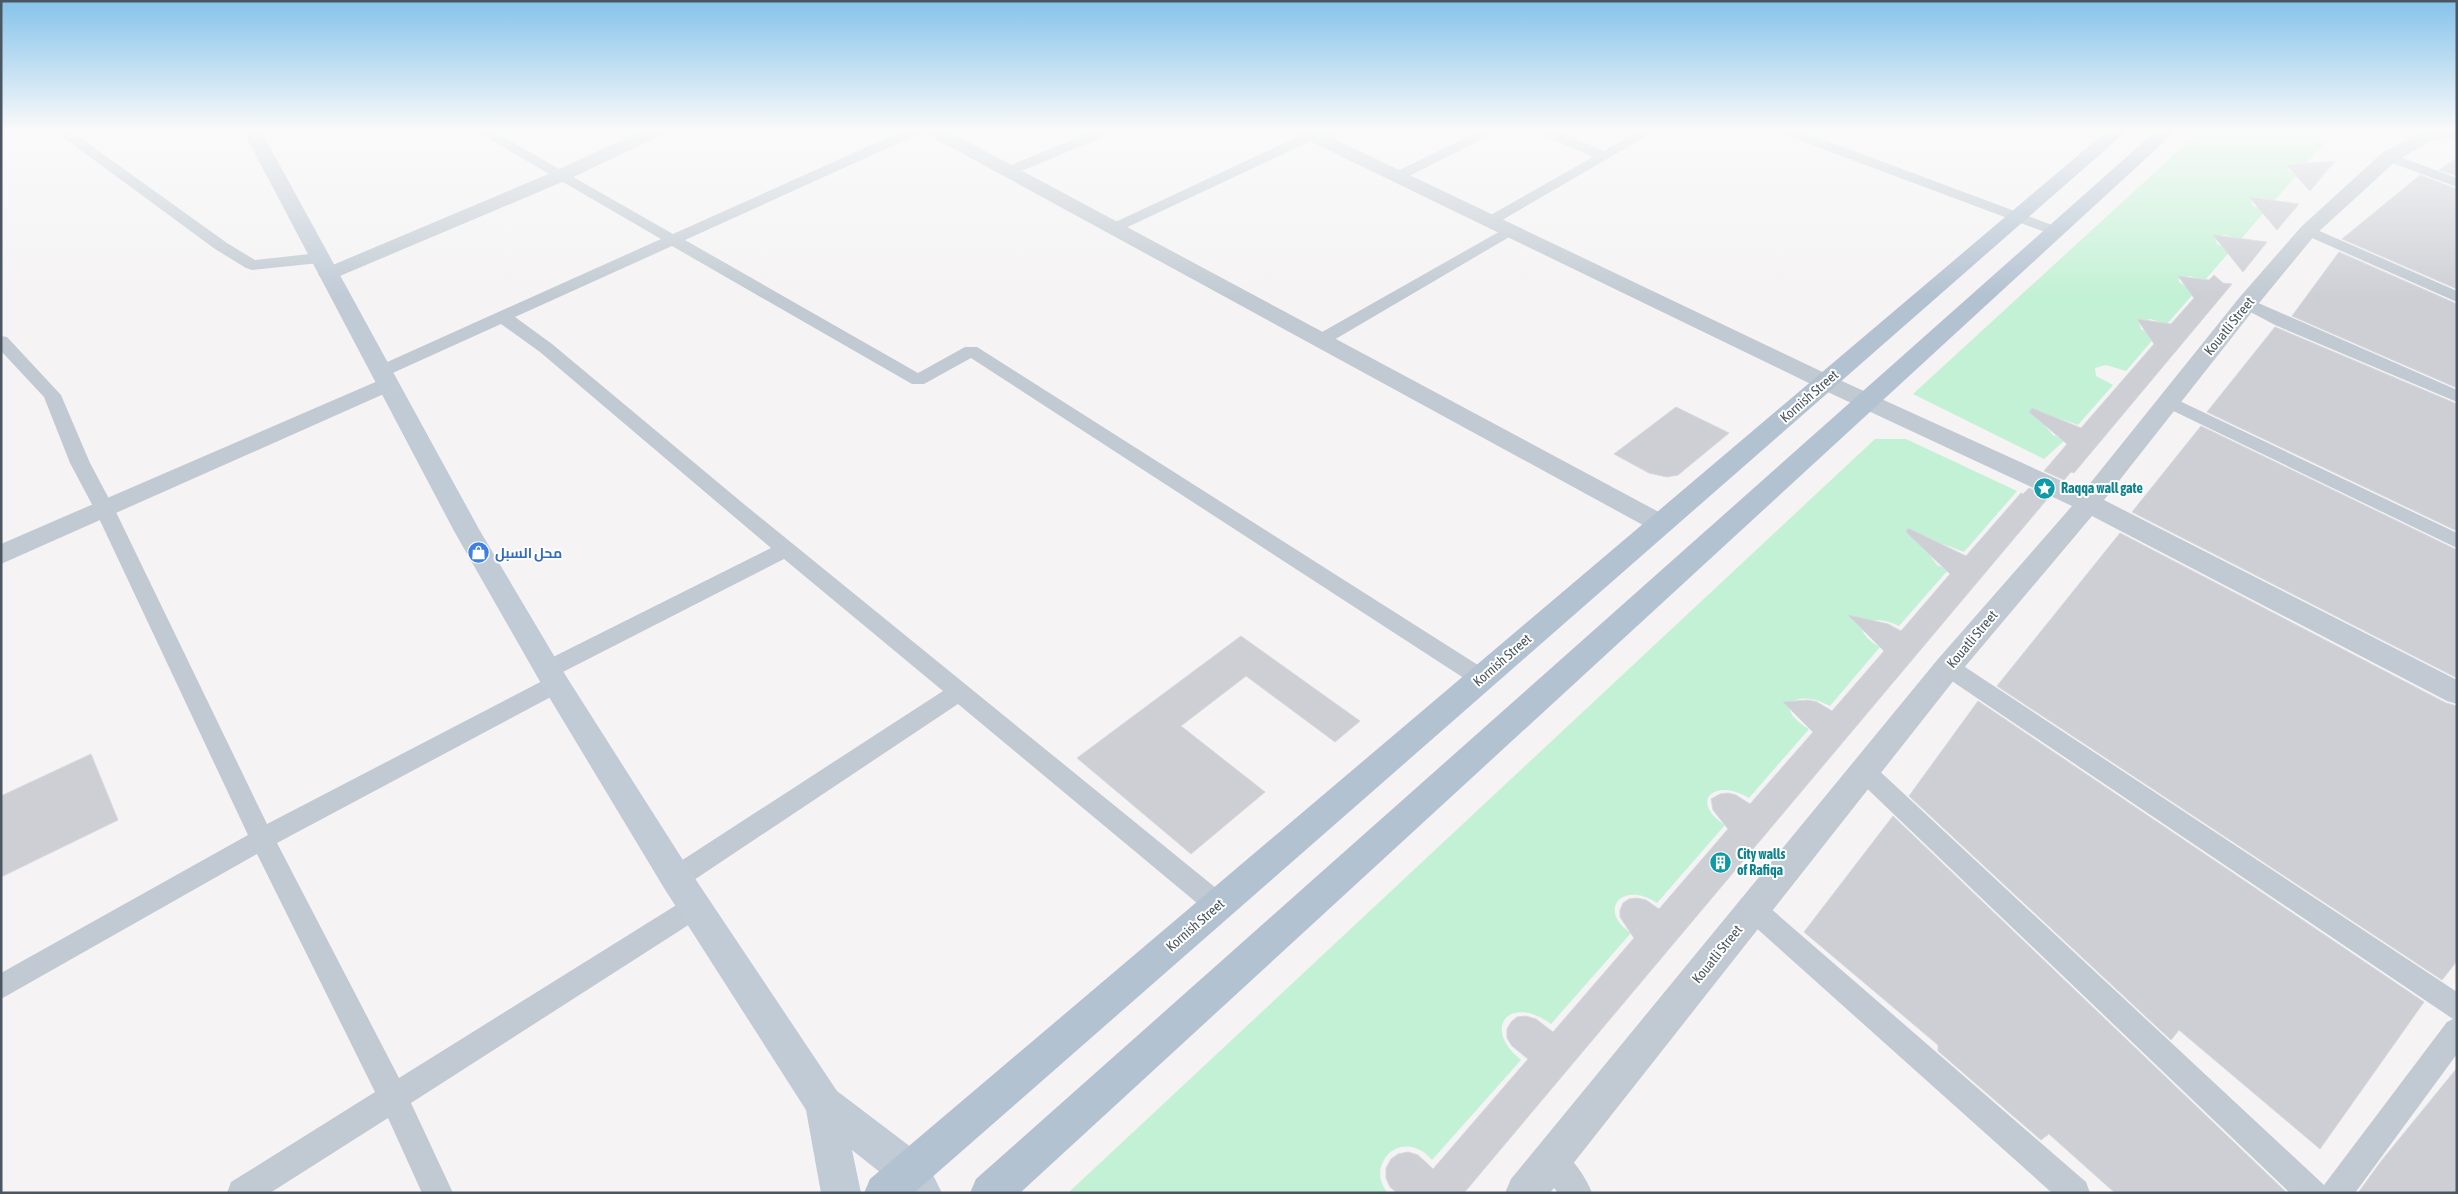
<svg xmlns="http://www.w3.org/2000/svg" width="2458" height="1194" font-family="'Asap Condensed',Cairo,sans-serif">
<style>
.green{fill:#c3f1d5}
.building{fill:#cdcfd5;stroke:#d7d9de}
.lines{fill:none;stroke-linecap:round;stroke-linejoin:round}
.minor{fill:#c1cad2;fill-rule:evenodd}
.tertiary{fill:#c1cad2;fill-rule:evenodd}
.secondary{fill:#c1cbd6;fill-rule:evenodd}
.primary{fill:#b3c2d1;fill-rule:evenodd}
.labels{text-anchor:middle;stroke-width:4;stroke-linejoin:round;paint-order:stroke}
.street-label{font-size:14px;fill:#4a5661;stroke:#fff}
.culture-label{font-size:14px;font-weight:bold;fill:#0d838f;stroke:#fff;text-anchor:start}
.shop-label{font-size:14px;font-weight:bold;fill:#366cbe;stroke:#fff;text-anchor:start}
</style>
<rect width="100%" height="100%" fill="#f5f3f3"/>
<g class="green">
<path d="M2202,129H2337L2333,133L2322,131L2313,133L2316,138L2326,142L2305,165L2295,163L2286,165L2288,171L2297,175L2274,201L2260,198L2251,200L2253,206L2265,211L2241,239L2225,235L2215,237L2217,244L2231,250L2205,280L2190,276L2179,278V282L2195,292L2167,324L2150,319L2139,322L2141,329L2155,337L2126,371L2106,365L2095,368L2096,376L2113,385L2078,425L2058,418L2046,422L2045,426L2053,435L2065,440L2044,459L1913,394Z"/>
<path d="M1875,439H1906L2017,491L1964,552L1943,544L1930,548L1928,553L1937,565L1948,570L1899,626C1869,611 1845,628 1880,647L1830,706C1795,687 1771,707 1809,729L1749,798C1715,777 1688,801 1725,825L1657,903C1623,880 1596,910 1631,933L1551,1024C1511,994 1480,1027 1521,1060L1432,1160C1429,1157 1425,1152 1420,1150C1392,1135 1367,1170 1388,1193H1068Z"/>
</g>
<g class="building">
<path d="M2457,158V176L2439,170Z"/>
<path d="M2335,161L2310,191L2286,165Z"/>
<path d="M2420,175L2457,189V289L2342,239Z"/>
<path d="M2249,197L2299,204L2277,230Z"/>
<path d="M2213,235L2267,242L2243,272Z"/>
<path d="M2339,252L2457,304V388L2292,316Z"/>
<path d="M2214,275L2223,283L2232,284L2074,473L2071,472L2064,480L2044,471L2067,444L2029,412L2032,408L2081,428L2154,344L2137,319L2171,324L2194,298L2178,276L2209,280Z"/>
<path d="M2275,327L2457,404V531L2207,412Z"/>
<path d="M1676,407L1729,433L1678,475L1667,477L1649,473L1614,454Z"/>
<path d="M2201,426L2457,550V678L2132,512Z"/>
<path d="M2029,488L2049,497L1464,1193H1397L1390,1187L1386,1178V1168L1391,1159L1398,1154L1408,1152L1418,1155L1433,1169L1528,1059L1512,1046L1507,1038V1029L1511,1022L1517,1017L1526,1016L1536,1019L1553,1032L1634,938L1620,917V910L1623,903L1629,899L1637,898L1646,900L1659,909L1728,829L1713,810L1711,799L1720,794L1728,793L1736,795L1750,804L1813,732L1783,702L1808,700L1817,702L1832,711L1884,651L1848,615L1888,624L1901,631L1950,574L1906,532L1908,528L1966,556L2021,493L2023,494Z"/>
<path d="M2120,533L2446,703L2457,706V961L2442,980L1997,686Z"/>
<path d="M1241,636L1360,721L1335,742L1246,676L1181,726L1265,792L1191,854L1077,758Z"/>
<path d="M1978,701L2424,1002L2320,1149L2179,1030L2171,1040L1909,796Z"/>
<path d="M91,754L118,820L1,877V796Z"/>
<path d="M1893,816L2287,1193H2115L2049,1134L2041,1140L1938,1051V1045L1804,932Z"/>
<path d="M2457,1068V1193H2358L2382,1160Z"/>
</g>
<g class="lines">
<g class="minor">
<path d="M52,129H68L227,243L255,260L319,253L327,258L319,263L252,270L246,268L215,249Z"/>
<path d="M472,129H489L673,234L907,129H925L923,132L685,240L918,373L965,347H977L1489,672L1492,678L1489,684L1481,686L1473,684L971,358L924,384H912L672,246L515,317L552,344L745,505L1227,897L1231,905L1227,913L1218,916L1209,913L958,704L685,886L676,889L667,886L663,878L667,870L943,691L784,559L557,675L549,677L541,675L538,669L541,663L771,548L540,352L501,324L386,376H374L371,372L374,368L661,239Z"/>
<path d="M1098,129H1117L1115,132L1014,174L1009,175L1002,171L1004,168Z"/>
<path d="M1329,129H1347C1341,137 1322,146 1313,140L1119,231H1109L1106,228L1109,225L1308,132L1313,131L1319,134Z"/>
<path d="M1484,129H1502L1403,179L1398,180L1391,176L1393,173Z"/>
<path d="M1534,129H1553L1604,151L1642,129H1659L1497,223H1487L1484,220L1487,217L1593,157L1536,132Z"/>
<path d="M1775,129H1795L2060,228L2063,231L2055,236L2050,234L1777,132Z"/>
<path d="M2389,153L2457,178V187L2384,160L2382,157L2384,154Z"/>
<path d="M1511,225L1516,227L1519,230L1516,233L1327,344H1315L1312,340L1315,336Z"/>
<path d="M2308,226L2457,291V302L2303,234L2300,231Z"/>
<path d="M2247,298L2457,390V402L2275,325L2241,307L2239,303L2241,299Z"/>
<path d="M1,336L7,337L61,395L90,463L115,510L267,824L548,678L556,675L564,678L567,684L564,690L277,843L399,1078L686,899L695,896L704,899L708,907L704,915L411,1103L453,1193H422L388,1118L270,1193H227L231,1182L375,1092L257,854L1,999V973L248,835L95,510L70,463L44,397L1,351Z"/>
<path d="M2167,395L2457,533V548L2161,405L2158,401L2161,397Z"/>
<path d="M1948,659L1956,661L2457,992V1054L2355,1193H2290L1856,778L1852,771L1856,764L1864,761L1872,764L2324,1185L2447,1022L2453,1019L1940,673L1937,667L1940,661Z"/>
<path d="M1753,898L1762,901L2086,1182L2090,1193H2052L1744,917L1740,909L1744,901Z"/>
<path d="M1551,1144C1569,1152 1585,1175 1592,1193H1558L1540,1170L1536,1159L1540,1148Z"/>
</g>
<g class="tertiary">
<path d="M646,129H669L666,133L567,180L335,278L328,280L321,278L318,274L321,270L553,172Z"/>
<path d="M922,129H944L1670,518L1674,524L1670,530L1661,533L1652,530L925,133Z"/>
<path d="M1290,129H1313L1833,377L2084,491L2239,298L2301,227L2382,153L2417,134L2432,129H2457V139H2439L2429,142L2396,161L2315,235L2255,308L2104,500L2457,680V704L2447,701L2092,516L1958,675L1550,1193H1505L1511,1179L1938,659L2072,506L1817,387L1293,133Z"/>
<path d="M387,377L395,379L399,384L395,389L1,564V544Z"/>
</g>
<path class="secondary" d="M242,129H260L480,531L566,676L688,868L837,1091L924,1157L942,1193H900L896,1185L852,1150L861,1193H821L806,1110L664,888L546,692L454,531Z"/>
<g class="primary">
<path d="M2109,129H2129L914,1193H864L870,1179Z"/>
<path d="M2158,129H2178L1020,1193H970L976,1179Z"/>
</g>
</g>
<linearGradient id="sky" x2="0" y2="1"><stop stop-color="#85c3ea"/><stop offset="0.44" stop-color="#fafafa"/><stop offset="1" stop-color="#fafafa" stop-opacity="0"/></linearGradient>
<rect width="2458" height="296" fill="url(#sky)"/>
<defs>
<symbol id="sight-disc" viewBox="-11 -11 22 22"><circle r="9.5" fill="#0f9aa8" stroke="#fff"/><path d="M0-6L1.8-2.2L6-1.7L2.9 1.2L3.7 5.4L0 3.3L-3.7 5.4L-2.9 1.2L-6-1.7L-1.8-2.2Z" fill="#fff"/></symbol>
<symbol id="shop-disc" viewBox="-11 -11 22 22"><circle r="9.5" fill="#3f7fe0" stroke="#fff"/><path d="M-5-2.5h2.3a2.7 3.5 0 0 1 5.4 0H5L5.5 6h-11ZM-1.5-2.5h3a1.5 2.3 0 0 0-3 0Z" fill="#fff"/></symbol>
<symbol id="building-disc" viewBox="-11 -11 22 22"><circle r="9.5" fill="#0f9aa8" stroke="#fff"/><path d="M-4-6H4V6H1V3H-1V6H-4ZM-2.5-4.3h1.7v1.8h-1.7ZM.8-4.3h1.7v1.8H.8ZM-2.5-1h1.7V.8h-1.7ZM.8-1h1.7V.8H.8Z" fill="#fff"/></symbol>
</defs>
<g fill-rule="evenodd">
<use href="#sight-disc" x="2032" y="476" width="25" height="25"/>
<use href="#shop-disc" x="466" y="540" width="25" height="25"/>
<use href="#building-disc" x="1708" y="850" width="25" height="25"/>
</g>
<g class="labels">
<g class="street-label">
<text transform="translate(2229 326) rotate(-51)" y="5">Kouatli Street</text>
<text transform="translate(1809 396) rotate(-41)" y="5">Kornish Street</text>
<text transform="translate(1972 639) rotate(-50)" y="5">Kouatli Street</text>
<text transform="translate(1502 660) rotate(-41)" y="5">Kornish Street</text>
<text transform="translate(1195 925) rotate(-41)" y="5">Kornish Street</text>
<text transform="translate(1717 954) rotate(-51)" y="5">Kouatli Street</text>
</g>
<g class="culture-label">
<text x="2061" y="493">Raqqa wall gate</text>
<text x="1737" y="859">City walls<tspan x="1737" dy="16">of Rafiqa</tspan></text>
</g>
<g class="shop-label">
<text x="495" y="558">محل السبل</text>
</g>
</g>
<rect width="2458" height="1194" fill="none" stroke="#4a5661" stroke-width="5"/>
</svg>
